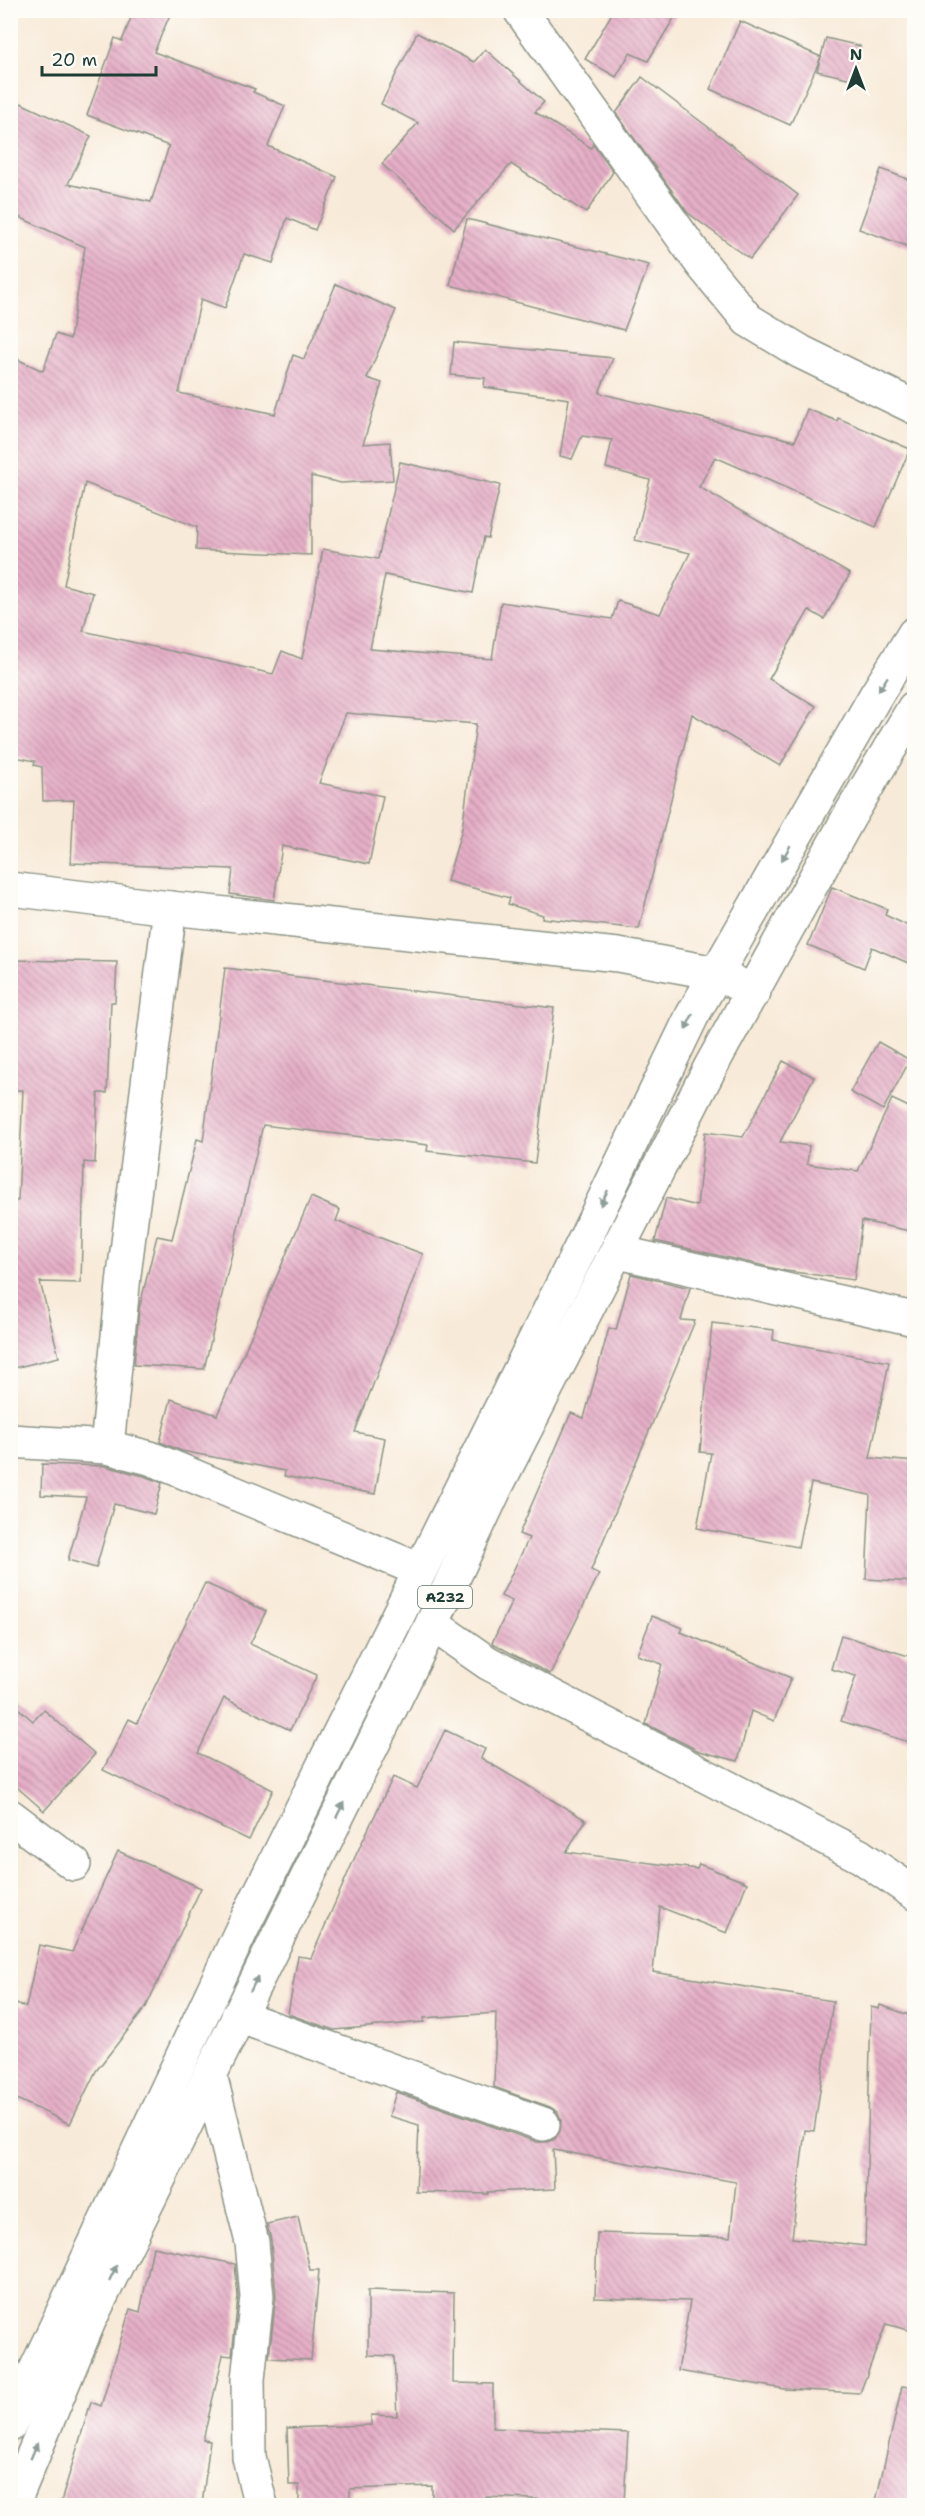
<svg xmlns="http://www.w3.org/2000/svg" width="925" height="2516" font-family="'Shantell Sans',sans-serif">
<style>
.building{fill:url(#building-back-hatch)}
.lines{fill:none;stroke-linecap:round;stroke-linejoin:round}
.minor-casing{stroke:#8c9486;stroke-width:36}
.major-casing{stroke:#8c9486;stroke-width:36}
.minor{stroke:#fff;stroke-width:33}
.major{stroke:#fff;stroke-width:33}
.oneway{fill:#8f9e9a}
.labels{text-anchor:middle;stroke-width:5;stroke-linejoin:round;paint-order:stroke}
.shield{fill:#fdfcf7;stroke:#62766e;stroke-width:1.5}
.shield-label{font-size:14px;font-weight:bold;fill:#1f3d34}
</style>
<defs>
<pattern id="building-back-hatch" width="6" height="6" patternUnits="userSpaceOnUse" patternTransform="scale(1.5)"><rect width="6" height="6" fill="#e6afc7"/><path d="M-1 5l2 2M0 0l6 6M5-1l2 2" fill="none" stroke="#ba90a2"/></pattern>
</defs>
<rect width="100%" height="100%" fill="#fdfcf7"/>
<filter id="ink" filterUnits="userSpaceOnUse"><feTurbulence type="fractalNoise" baseFrequency=".0167" numOctaves="2"/><feDisplacementMap in="SourceGraphic" scale="12" xChannelSelector="R" yChannelSelector="G"/><feConvolveMatrix kernelMatrix="1 2 1 2 8 2 1 2 1" color-interpolation-filters="sRGB"/></filter>
<filter id="wash" filterUnits="userSpaceOnUse"><feTurbulence type="fractalNoise" baseFrequency=".008" numOctaves="4" result="noise"/><feDisplacementMap in="SourceGraphic" scale="24" xChannelSelector="R" yChannelSelector="G"/><feGaussianBlur stdDeviation="1.35" result="paint"/><feColorMatrix in="noise" values="0 0 0 0 0 0 0 0 0 0 0 0 0 0 0 0 0 1.4 0 .05"/><feComposite in="paint" operator="in"/></filter>
<g filter="url(#wash)">
<rect width="100%" height="100%" fill="#f8ead8"/>
<g id="blocks">
<g class="building">
<path d="M134,10H172L154,52L255,89L253,92L285,106L268,146L337,177L315,230L287,218L273,263L244,254L225,308L201,299L179,393L275,414L293,355L304,359L336,284L396,310L367,378L382,383L363,444L390,442L393,480L341,483L311,476V555L196,550L197,527L85,483L64,585L93,593L83,631L273,674L282,651L302,659L323,549L378,559L400,462L500,485L488,538L484,537L473,593L385,575L370,649L492,659L501,602L612,619L618,601L660,614L690,553L635,540L650,480L606,468L612,440L582,436L572,459L560,456L569,399L484,387L485,378L451,375L454,342L613,358L599,393L795,441L807,409L837,421L838,418L910,449L876,527L715,457L699,487L850,574L824,619L809,610L769,679L816,706L780,766L692,714L639,929L542,918L543,915L508,904L510,898L447,881L462,829L476,724L346,713L319,783L383,796L369,864L282,846L274,900L230,894L233,869L71,863L74,800L43,801L42,767L34,765L35,761L10,756V356L43,371L56,334L70,339L85,247L10,213V98L91,136L68,184L151,202L169,146L87,115L115,38L122,41Z"/>
<path d="M614,10H679L648,61L630,53L616,77L585,59Z"/>
<path d="M740,21L821,57L790,125L710,89Z"/>
<path d="M417,33L474,62L485,49L544,102L535,112L591,148L593,144L613,172L586,213L511,164L454,229L382,164L418,123L381,104Z"/>
<path d="M826,38L860,46L852,79L817,71Z"/>
<path d="M642,77L798,195L750,259L688,213L616,113Z"/>
<path d="M881,169L915,182V249L859,229Z"/>
<path d="M467,219L649,265L624,330L450,285Z"/>
<path d="M832,887L887,909L885,915L915,929V966L872,947L864,968L808,945Z"/>
<path d="M10,960L117,962L115,1002H111L107,1093H98L95,1163L84,1162L81,1283L40,1282L59,1357L10,1369V1200L18,1201L23,1090H10Z"/>
<path d="M225,968L554,1008L535,1163L427,1151L428,1145L263,1125L204,1369L134,1365L139,1309L157,1236L172,1239L197,1139L203,1141Z"/>
<path d="M878,1042L910,1060L883,1110L850,1092Z"/>
<path d="M783,1061L814,1077L780,1142L809,1146L807,1164L858,1171L892,1099L915,1110V1232L862,1221L854,1280L786,1271L655,1241L666,1198L697,1206L705,1132L743,1137Z"/>
<path d="M311,1197L340,1210L336,1221L423,1254L355,1432L385,1438L375,1494L284,1476L285,1471L182,1451L160,1442L171,1399L217,1415Z"/>
<path d="M631,1274L690,1288L681,1320L695,1321L591,1570L599,1574L550,1674L492,1643L512,1601L501,1596L529,1538L519,1534L571,1413L584,1418L609,1328L616,1330Z"/>
<path d="M712,1323L774,1330L773,1340L889,1362L870,1458L915,1462V1582L866,1579L870,1495L811,1483L798,1547L697,1528L711,1453L700,1452Z"/>
<path d="M42,1464L105,1466L144,1476L162,1483L154,1514L114,1504L96,1568L68,1560L86,1497L41,1495Z"/>
<path d="M205,1583L266,1611L250,1644L317,1675L290,1730L224,1698L198,1753L273,1790L249,1840L103,1770L129,1719L137,1723Z"/>
<path d="M652,1616L683,1628L681,1632L791,1678L774,1721L751,1711L738,1761L699,1751L646,1724L662,1664L637,1655Z"/>
<path d="M841,1635L915,1658V1744L841,1721L856,1676L831,1669Z"/>
<path d="M10,1701L33,1721L44,1710L95,1754L44,1811L10,1781Z"/>
<path d="M445,1730L485,1749L481,1758L586,1820L566,1852L697,1869L699,1864L747,1883L727,1933L660,1907L653,1972L833,2001L814,2131L805,2130L792,2238L865,2246L871,2007L879,2009L880,2005L915,2017V2332L886,2324L860,2393L785,2389L678,2371L690,2301L595,2298L597,2233L730,2237L736,2182L553,2150L555,2189L488,2192V2194L416,2192L419,2125L389,2116L396,2092L537,2142H547L555,2139L560,2131L561,2120L558,2112L550,2107L494,2087L496,2013L424,2018V2022L334,2030L288,2014L298,1956L311,1958L355,1857L393,1777L417,1788Z"/>
<path d="M118,1851L201,1888L146,2007L96,2071L70,2124L10,2096V2002L26,2007L39,1945L72,1952Z"/>
<path d="M298,2217L310,2270H319L311,2360L269,2358L276,2296L271,2240L267,2224Z"/>
<path d="M153,2247L235,2264L238,2297L232,2356L223,2355L203,2440L210,2441L202,2505H60L91,2402L101,2406L130,2309L140,2312Z"/>
<path d="M368,2290L454,2293L453,2383L493,2384V2428L628,2433L624,2503L486,2497V2505H454L432,2503V2486L350,2489V2505H299V2485H289L287,2428L371,2425V2415L397,2416L394,2356L368,2355Z"/>
<path d="M902,2386L915,2388V2505H875Z"/>
</g>
</g>
</g>
<g filter="url(#ink)">
<use href="#blocks" fill-opacity="0" stroke="#8c9486" stroke-width="1.5"/>
<g class="lines">
<defs>
<g id="minor">
<path d="M520,10L701,263L748,320L801,352L914,407"/>
<path d="M10,889L170,908L618,955L716,973L754,992"/>
<path d="M618,1252L914,1319"/>
<path d="M10,1441L107,1447L150,1458L420,1570"/>
<path d="M107,1447L124,1275L170,908"/>
<path d="M432,1624L488,1663L860,1856L914,1893"/>
<path d="M10,1816L74,1864"/>
<path d="M238,2016L543,2124"/>
<path d="M210,2075L252,2242L257,2297L248,2379L249,2457L261,2506"/>
</g>
<g id="major">
<path d="M10,2425L241,1931L585,1239L692,1016L876,695L914,634"/>
<path d="M12,2506L89,2321L432,1624L496,1487L711,1066L849,817L914,708"/>
</g>
</defs>
<use href="#minor" class="minor-casing"/>
<use href="#major" class="major-casing"/>
<use href="#minor" class="minor"/>
<use href="#major" class="major"/>
</g>
<defs><path id="oneway-solid" d="M-6-.8H1V-3.2L6.5 0L1 3.2V.8H-6Z" transform="scale(1.5)"/></defs>
<g class="oneway">
<use href="#oneway-solid" transform="translate(883 684) rotate(122)"/>
<use href="#oneway-solid" transform="translate(786 853) rotate(120)"/>
<use href="#oneway-solid" transform="translate(689 1022) rotate(116)"/>
<use href="#oneway-solid" transform="translate(604 1198) rotate(116)"/>
<use href="#oneway-solid" transform="translate(340 1810) rotate(-64)"/>
<use href="#oneway-solid" transform="translate(254 1984) rotate(-64)"/>
<use href="#oneway-solid" transform="translate(113 2273) rotate(-64)"/>
<use href="#oneway-solid" transform="translate(34 2451) rotate(-67)"/>
</g>
</g>
<g class="labels">
<rect class="shield" x="418" y="1586" width="54" height="22" rx="4.5"/>
<g class="shield-label">
<text x="445" y="1602">A232</text>
</g>
</g>
<rect width="925" height="2516" fill="none" stroke="#fdfcf7" stroke-width="36"/>
<g transform="translate(856 69)" stroke="#fdfcf7" stroke-width="4.5" paint-order="stroke">
<path d="M0-4.5L10 22L0 15L-10 22Z" fill="#1f3d34"/>
<text y="-9" font-size="16" font-weight="bold" text-anchor="middle" fill="#1f3d34">N</text>
</g>
<path d="M42 66v9h114v-9" fill="none" stroke="#1f3d34" stroke-width="3"/>
<text x="51" y="66" font-size="18" fill="#1f3d34" stroke="#fdfcf7" stroke-width="4.5" paint-order="stroke">20 m</text>
</svg>
